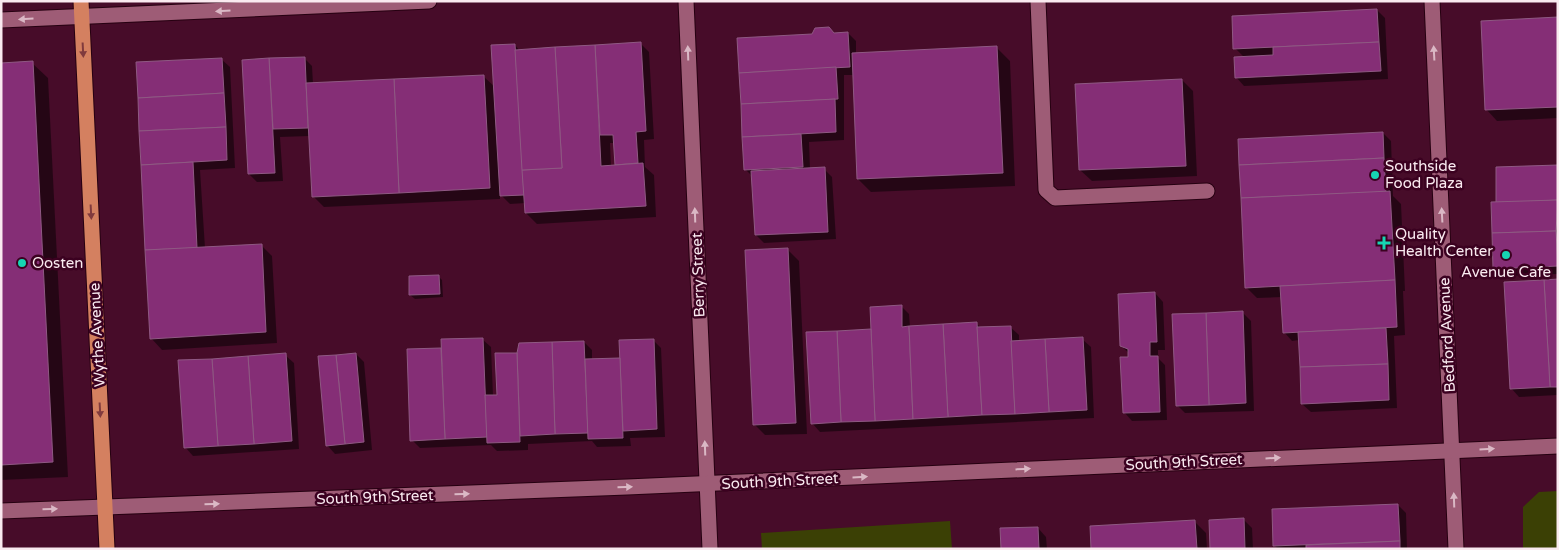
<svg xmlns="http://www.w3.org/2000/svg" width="1559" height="550" font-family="'Varela Round',sans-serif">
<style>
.green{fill:#3b4005}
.shadow{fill:#0007;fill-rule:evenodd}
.building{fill:#852e76;stroke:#8f5983}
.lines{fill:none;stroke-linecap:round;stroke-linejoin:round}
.minor-casing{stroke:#260011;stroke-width:17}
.major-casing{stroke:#260011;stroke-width:17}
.minor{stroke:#9e5c76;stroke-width:15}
.major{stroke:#d48060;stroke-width:15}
.oneway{fill:#dab8c5}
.oneway2{fill:#803a3d}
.poi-dot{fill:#16d5b3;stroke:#3b0120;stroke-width:2}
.labels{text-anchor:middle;stroke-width:5;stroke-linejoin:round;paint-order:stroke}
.poi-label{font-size:15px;fill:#faeaf0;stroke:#3b0120;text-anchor:start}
.street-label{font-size:15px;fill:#faeaf0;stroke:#3b0120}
</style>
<rect width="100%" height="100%" fill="#470c29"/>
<g class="green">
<path d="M1558,491V549H1523V507L1539,492Z"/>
<path d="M950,521L952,549H762L761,533Z"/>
</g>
<g class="shadow">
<path d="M1377,10L1385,18L1388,79L1244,86L1236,77L1244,57L1235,48Z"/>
<path d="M1558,19V118L1497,121L1486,109Z"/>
<path d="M848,33L856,41V54L997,48L1010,61L1015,186L871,192L858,179L854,75H844V140L809,142L810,169H824L832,177L836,239L764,243L756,235L753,177L745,169L738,39Z"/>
<path d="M641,44L649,52L654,139L644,140L645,167L654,175L656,217L537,224L526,213V203L510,204L500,194V199L324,207L313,196L310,136L280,137L283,181L257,182L249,174L243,61L304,58L312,66L313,84L483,76L495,87L515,45L520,51ZM594,56H596L599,95H596ZM610,143H615L616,166H611Z"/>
<path d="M221,59L230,67L235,168L200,170L205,248L261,245L272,256L277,343L162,350L151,338L137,63Z"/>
<path d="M32,63L48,78L68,477L1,480V64Z"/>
<path d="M1182,80L1193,91L1197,176L1092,181L1080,170Z"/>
<path d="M1383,133L1391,141L1393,196L1401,204L1405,291H1403L1405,335L1394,336L1397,408L1311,412L1302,404L1299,340L1292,341L1284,332L1282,297L1257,298L1246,287Z"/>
<path d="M1558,166V274L1503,276L1494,268L1498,204Z"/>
<path d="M788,250L799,261L807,434L765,435L754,424Z"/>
<path d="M438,276L442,280L443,297L415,299L410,295Z"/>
<path d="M1558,280V395L1519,397L1511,388Z"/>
<path d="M1155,293L1163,302L1165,350H1158V358L1165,365L1167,420L1132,421L1124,412L1130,354L1121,346Z"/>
<path d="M901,306L909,314L910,327L977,324L981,328L1010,327L1019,335V342L1082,339L1091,347L1094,418L820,432L812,423L872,330Z"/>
<path d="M1242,312L1251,321L1254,411L1185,413L1177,405Z"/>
<path d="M482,339L491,347L493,396H498L497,354L520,353L584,342L592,350V360L621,359L653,340L661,348L665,437L630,438L631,446L597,447L592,441L528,444V450L497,451L491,445L420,448L412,440L408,350L442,349Z"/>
<path d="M356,354L364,362L372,450L335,454L327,445Z"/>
<path d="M285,355L294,363L299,449L193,456L185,447Z"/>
<path d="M1398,505L1406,513L1407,549H1278L1274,545Z"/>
<path d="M1244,520L1252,528L1253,549H1211Z"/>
<path d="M1195,522L1206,533L1207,549H1092Z"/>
<path d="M1038,528L1046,537L1047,549H1003Z"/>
</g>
<g class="building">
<path d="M1377,9L1379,42L1233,49L1232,16Z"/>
<path d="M1558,17V107L1485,110L1481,21Z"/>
<path d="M829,27L834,33L848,32L850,67L739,73L737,38L812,34L815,28Z"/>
<path d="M641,42L646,131L636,132L638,163L615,165L613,135H600L595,45Z"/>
<path d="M1379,42L1381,71L1235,78L1234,57L1273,55V47Z"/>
<path d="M515,44L524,195L500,196L491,45Z"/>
<path d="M595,45L601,166L643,163L646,206L525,213L522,170L562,168L555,47Z"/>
<path d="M997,46L1003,173L857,179L852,53Z"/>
<path d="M555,47L562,168L522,170L515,50Z"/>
<path d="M305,57L308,128L273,129L269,58Z"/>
<path d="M222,58L224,93L138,98L136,62Z"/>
<path d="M269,58L275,173L248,174L242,60Z"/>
<path d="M33,61L53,462L1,465V63Z"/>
<path d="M836,67L838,99L741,104L739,73Z"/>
<path d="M484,75L490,188L399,193L394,79Z"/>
<path d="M394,79L399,193L312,197L306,83Z"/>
<path d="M1182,79L1186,166L1079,170L1075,84Z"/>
<path d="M224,93L226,127L139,131L138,98Z"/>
<path d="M835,99L836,132L742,137L741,104Z"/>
<path d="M226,127L227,160L141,165L139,131Z"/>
<path d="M1383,132L1384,158L1239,165L1238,139Z"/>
<path d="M801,134L803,167L744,170L742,137Z"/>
<path d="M1384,158L1386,192L1241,198L1239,165Z"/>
<path d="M193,162L197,248L145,250L141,165Z"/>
<path d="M1558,165V200L1496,203V167Z"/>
<path d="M825,167L828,232L755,235L751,171Z"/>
<path d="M1390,191L1395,280L1245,288L1241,198Z"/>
<path d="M1558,200L1556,231L1492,233L1491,202Z"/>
<path d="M1556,231L1558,266L1493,269L1492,233Z"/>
<path d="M262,244L266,332L150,339L145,250Z"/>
<path d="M788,248L796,423L753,425L745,250Z"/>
<path d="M439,275L440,294L409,295V276Z"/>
<path d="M1558,279V387H1550L1544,280Z"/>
<path d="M1395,280L1397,327L1283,333L1280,286Z"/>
<path d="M1544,280L1550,387L1510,389L1504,282Z"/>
<path d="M1155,292L1157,342H1150V356H1158L1160,412L1123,413L1120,357H1128V349L1120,346L1118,294Z"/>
<path d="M902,305V327L909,326L913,419L875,421L870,307Z"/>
<path d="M1243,311L1246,403L1209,405L1206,313Z"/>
<path d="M1206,313L1209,405L1176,406L1172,314Z"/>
<path d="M977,322L982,415L948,417L943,324Z"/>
<path d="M943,324L948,417L913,419L909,326Z"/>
<path d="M1011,326L1015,414L982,415L977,327Z"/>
<path d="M1386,328L1388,364L1300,367L1298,332Z"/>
<path d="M871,329L875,421L841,422L837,331Z"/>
<path d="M837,331L841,422L811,424L806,332Z"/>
<path d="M1083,337L1087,410L1049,412L1045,339Z"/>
<path d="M483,338L487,437L445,439L441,339Z"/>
<path d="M654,339L657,429L623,431L619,340Z"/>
<path d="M1045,339L1049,412L1015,414L1011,341Z"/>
<path d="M584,341L588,433L555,434L552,342Z"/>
<path d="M552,342L555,434L520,436L517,353L519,343Z"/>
<path d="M441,348L445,439L410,441L407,349Z"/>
<path d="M286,353L292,441L254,444L248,356Z"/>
<path d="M356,353L364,442L345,444L336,355Z"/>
<path d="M495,353H517L520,442L487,443L485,395H497Z"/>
<path d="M336,355L345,444L326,446L318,356Z"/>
<path d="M248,356L254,444L218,446L212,359Z"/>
<path d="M620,358L623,438L588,439L585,359Z"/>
<path d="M212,359L218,446L184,448L178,360Z"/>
<path d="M1388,364L1389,400L1301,404L1300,367Z"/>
<path d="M1398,504L1400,541L1273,546L1272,509Z"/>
<path d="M1244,518L1245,549H1210L1209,520Z"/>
<path d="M1195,520L1197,549H1091L1090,526Z"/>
<path d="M1038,527L1039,549H1001L1000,528Z"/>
<path d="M1400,541V549H1306V545Z"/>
</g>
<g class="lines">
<defs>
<g id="minor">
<path d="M686,1L710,549"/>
<path d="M1038,1L1046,190L1055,198L1207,191"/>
<path d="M1432,1L1456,549"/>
<path d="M1,20L429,1"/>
<path d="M1,511L627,487L1558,446"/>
</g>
<path id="major" d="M81,1L107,549"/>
</defs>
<use href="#minor" class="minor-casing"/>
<use href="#major" class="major-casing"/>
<use href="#minor" class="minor"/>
<use href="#major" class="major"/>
</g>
<defs><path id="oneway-solid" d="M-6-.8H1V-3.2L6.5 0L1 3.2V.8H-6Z" transform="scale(1.25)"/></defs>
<g class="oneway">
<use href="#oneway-solid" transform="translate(223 11) rotate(177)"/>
<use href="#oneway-solid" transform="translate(26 19) rotate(177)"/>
<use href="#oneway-solid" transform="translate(688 53) rotate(-92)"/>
<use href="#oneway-solid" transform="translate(1434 53) rotate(-93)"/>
<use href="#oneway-solid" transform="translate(695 215) rotate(-92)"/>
<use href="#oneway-solid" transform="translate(1442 215) rotate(-93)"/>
<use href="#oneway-solid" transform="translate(705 448) rotate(-92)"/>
<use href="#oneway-solid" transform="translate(1487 449) rotate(-3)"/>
<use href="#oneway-solid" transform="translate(1273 458) rotate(-3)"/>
<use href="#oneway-solid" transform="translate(1023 469) rotate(-3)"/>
<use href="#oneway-solid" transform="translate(860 477) rotate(-3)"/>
<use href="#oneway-solid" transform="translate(625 487) rotate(-2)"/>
<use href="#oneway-solid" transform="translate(462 494) rotate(-2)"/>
<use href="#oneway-solid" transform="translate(1454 500) rotate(-92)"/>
<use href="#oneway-solid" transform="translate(212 504) rotate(-2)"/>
<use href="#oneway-solid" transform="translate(50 509) rotate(-2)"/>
</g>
<g class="oneway2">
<use href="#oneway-solid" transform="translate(83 50) rotate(87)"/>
<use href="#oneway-solid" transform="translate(91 212) rotate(87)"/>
<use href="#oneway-solid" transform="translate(100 410) rotate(87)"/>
</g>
<g class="poi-dot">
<circle cx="1375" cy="175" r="5"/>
<path d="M1381.5 235.5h5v5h5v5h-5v5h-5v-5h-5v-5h5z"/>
<circle cx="1506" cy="255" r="5"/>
<circle cx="22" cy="263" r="5"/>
</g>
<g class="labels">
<g class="poi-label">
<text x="1385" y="171">Southside<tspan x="1385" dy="17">Food Plaza</tspan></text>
<text x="1395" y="239">Quality<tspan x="1395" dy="17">Health Center</tspan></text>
<text x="32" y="268">Oosten</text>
<text x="1506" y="277" text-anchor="middle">Avenue Cafe</text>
</g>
<g class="street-label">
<text transform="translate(698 275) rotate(-92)" y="5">Berry Street</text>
<text transform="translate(97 335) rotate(-93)" y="5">Wythe Avenue</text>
<text transform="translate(1447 335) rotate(-93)" y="5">Bedford Avenue</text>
<text transform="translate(1184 462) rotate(-3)" y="5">South 9th Street</text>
<text transform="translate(780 481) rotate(-3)" y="5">South 9th Street</text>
<text transform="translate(375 497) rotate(-2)" y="5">South 9th Street</text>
</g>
</g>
<rect width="1559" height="550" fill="none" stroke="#faeaf0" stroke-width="5"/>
</svg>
